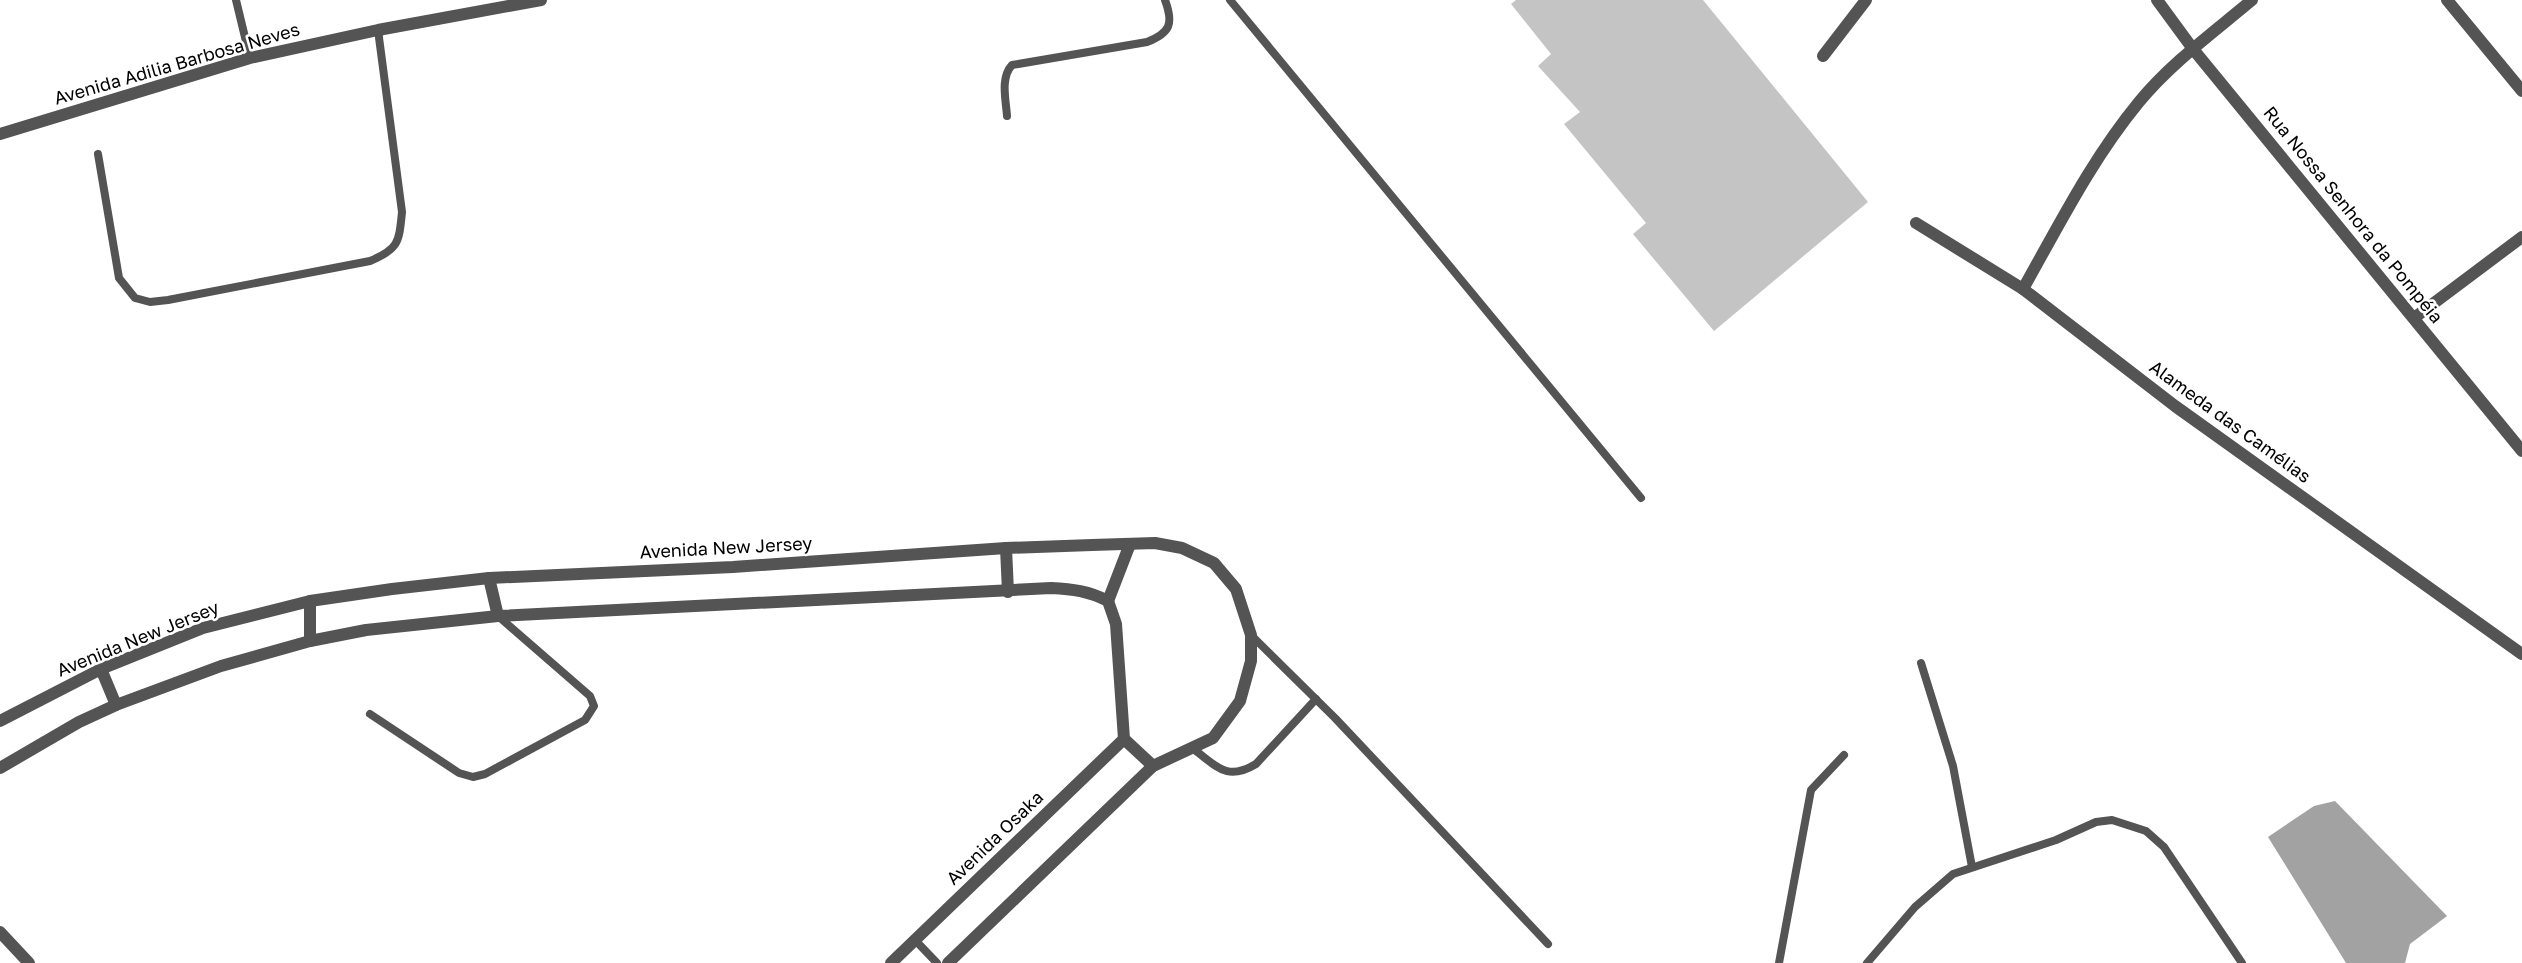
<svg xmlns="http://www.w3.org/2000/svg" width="2522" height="963" font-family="'Golos Text',sans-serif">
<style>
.water{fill:#a2a2a2}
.building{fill:#c4c4c4}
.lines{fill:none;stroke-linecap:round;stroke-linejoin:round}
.service{stroke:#545454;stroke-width:8}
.minor{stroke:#545454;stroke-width:12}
.tertiary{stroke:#545454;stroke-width:12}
.labels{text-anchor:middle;stroke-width:5;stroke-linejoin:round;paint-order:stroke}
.street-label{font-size:18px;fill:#000;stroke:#fff}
</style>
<rect width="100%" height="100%" fill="#fff"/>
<path class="water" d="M2335,801L2447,916L2410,944L2405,963H2346L2268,837L2314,806Z"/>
<path class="building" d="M1516,0H1703L1868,202L1714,331L1633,234L1646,223L1564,124L1580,112L1538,66L1551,54L1511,4Z"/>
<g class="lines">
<g class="service">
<path d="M236,0L250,58"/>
<path d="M1230,0L1641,498"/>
<path d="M1007,116C1006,100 1000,78 1012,65L1147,42C1170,33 1174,24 1165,0"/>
<path d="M98,154L119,278L135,298L150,302L168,300L370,261C399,249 399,242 402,212L378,30"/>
<path d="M1251,635L1335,718L1548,944"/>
<path d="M1921,663L1953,766L1972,867"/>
<path d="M370,714L459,773L473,777L485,774L585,720L594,706L590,696L498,616"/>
<path d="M1192,748C1217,766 1226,782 1256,764L1316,699"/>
<path d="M915,940L937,963"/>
<path d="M1779,963L1811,790L1844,755"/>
<path d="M1867,963L1915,907L1953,874L2056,840L2096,822L2112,820L2146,831L2164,847L2242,963"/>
</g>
<g class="minor">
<path d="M2157,0L2193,49L2522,451"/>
<path d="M2447,0L2522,91"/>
<path d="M1823,56L1866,0"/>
<path d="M1916,223L2023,289L2175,406L2522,654"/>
<path d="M2023,289C2059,225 2092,159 2139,102C2171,63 2214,32 2252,0"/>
<path d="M2414,318L2522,237"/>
<path d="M1006,548L1008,592"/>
<path d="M489,578L498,616"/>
<path d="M310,601V641"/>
<path d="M1108,601L1130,544"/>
<path d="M101,669L116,705"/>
<path d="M0,721L101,669L203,628L310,601L392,589L489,578L733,567L1006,548L1092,545L1155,543L1182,548L1214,563L1236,589L1251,635V661L1240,701L1213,738L1153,766L948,963"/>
<path d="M0,768L79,722L116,705L221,666L310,641L366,630L498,616L1051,588C1072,589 1089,591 1108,601L1116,624L1124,739L1153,766"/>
<path d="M0,932L29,963"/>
<path d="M891,963L1124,739"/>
</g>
<path class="tertiary" d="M0,134L250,58L378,30L541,0"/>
</g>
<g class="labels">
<g class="street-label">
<text transform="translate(177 64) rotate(-16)" y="6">Avenida Adilia Barbosa Neves</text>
<text transform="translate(2353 215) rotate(51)" y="6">Rua Nossa Senhora da Pompéia</text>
<text transform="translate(2230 422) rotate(36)" y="6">Alameda das Camélias</text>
<text transform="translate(726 548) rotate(-3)" y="6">Avenida New Jersey</text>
<text transform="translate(138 639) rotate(-22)" y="6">Avenida New Jersey</text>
<text transform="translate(995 838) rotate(-44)" y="6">Avenida Osaka</text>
</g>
</g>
</svg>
